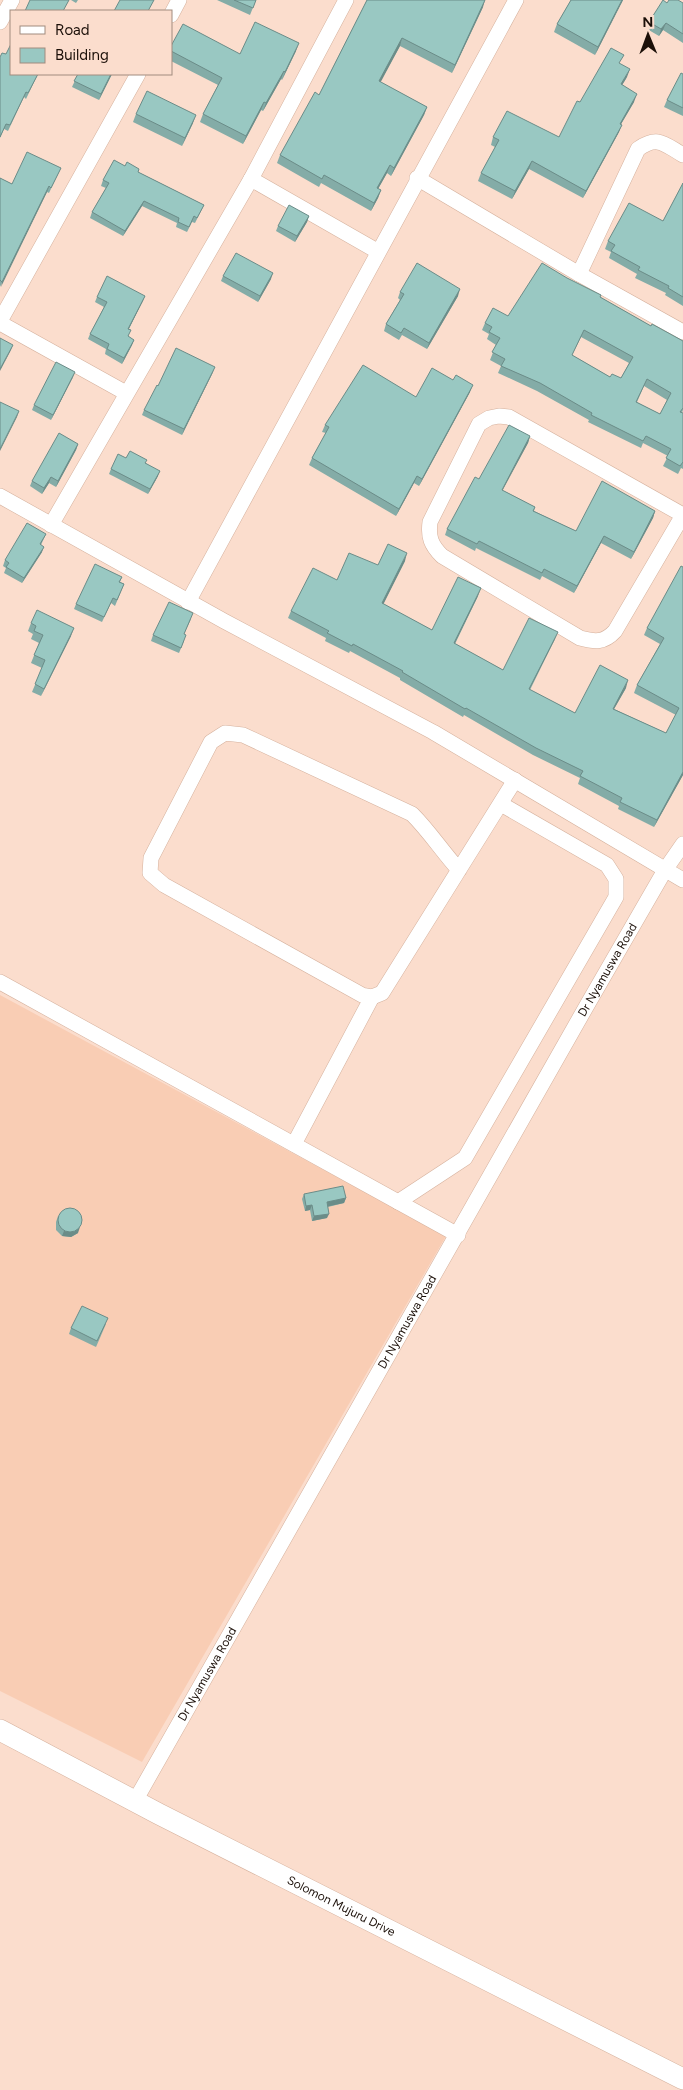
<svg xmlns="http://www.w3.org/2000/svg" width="683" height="2090" font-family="Figtree,sans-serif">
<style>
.built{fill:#f9cdb4}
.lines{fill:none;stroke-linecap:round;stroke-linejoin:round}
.street-casing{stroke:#d5b19d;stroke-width:16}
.secondary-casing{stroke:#d5b19d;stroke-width:22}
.street{stroke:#fff;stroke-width:15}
.secondary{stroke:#fff;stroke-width:21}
.wall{fill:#84aca7;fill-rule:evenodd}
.shaded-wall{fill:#6b8c88}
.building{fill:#99c8c2;stroke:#6b8c88;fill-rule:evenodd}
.labels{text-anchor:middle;stroke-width:4.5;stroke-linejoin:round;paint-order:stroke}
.street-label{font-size:12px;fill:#1b0f08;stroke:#fbddcd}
</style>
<rect width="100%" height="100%" fill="#fbddcd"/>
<path class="built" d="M0,995L446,1236L142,1762L0,1691Z"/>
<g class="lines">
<defs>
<g id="street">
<path d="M171,15L179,0"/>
<path d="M0,22L12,0"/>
<path d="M683,155C664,144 658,135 638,149L579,274L683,332"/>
<path d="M417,178L579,274"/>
<path d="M251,179L377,251"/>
<path d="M0,321L138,74"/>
<path d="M0,323L126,393"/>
<path d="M499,416L509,417L683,515L615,631C604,643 595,642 580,638L442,556C431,545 428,537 430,522L479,424L489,418Z"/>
<path d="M0,496L224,621L433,732L683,880"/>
<path d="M51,525L251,179L346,0"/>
<path d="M188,602L516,0"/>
<path d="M459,870C442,851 429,831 412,814L243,735L225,733L211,742L151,858L150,873L164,885L362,995L372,997L382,993L515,780"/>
<path d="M0,982L458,1235"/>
<path d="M294,1144L372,997"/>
<path d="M398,1202L465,1158L616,897V879L607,865L501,804"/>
<path id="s1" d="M135,1801L586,1007L665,870L683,844"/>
</g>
<g id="secondary">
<path id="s2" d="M0,1730L159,1814L683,2079"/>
</g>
</defs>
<use href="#street" class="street-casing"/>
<use href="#secondary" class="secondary-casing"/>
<use href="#street" class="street"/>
<use href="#secondary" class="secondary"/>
</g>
<g class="wall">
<path d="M71,0H78L76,3Z"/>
<path d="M217,0H256L250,15Z"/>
<path d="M367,0L483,7L452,73L400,46L380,82L427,107L424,115L391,176L387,173L378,189L381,190L378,198L371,211L321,183L319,187L277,163L280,155L319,95Z"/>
<path d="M571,0H623L595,55L554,32L557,24Z"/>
<path d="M667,3H683V43L663,30L659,36L647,29L649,22Z"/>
<path d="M171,46L240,54L296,51L282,80L281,79L263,111L261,110L243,144L200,122L203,114L218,85L171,61Z"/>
<path d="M0,57L11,74H38L26,99L24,97L8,131L4,129L0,138Z"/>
<path d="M78,74H112L99,100L72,87Z"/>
<path d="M683,74V116L664,107L667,100Z"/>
<path d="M627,77L622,85L634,102L621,124L619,132L583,198L529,169L512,199L478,181L481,173L495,147L491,145L493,137H559L580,102Z"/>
<path d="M136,114L193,123L182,146L133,122Z"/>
<path d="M61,168L49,193L47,192L0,287V178L12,184Z"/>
<path d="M138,172L204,205L195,223L192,222L187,232L176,227L177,223L142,206L123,236L90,218L92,212L106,188L101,186L103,180Z"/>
<path d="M683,183V306L665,295L666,293L635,278L637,274L609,258L611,252L605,249L608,241L663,221Z"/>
<path d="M309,216L307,222L295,242L276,231L278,226Z"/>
<path d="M223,276L271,279L258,302L221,281Z"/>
<path d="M400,292L458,296L427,349L402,335L399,340L384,331L386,324L400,300L398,298Z"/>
<path d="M145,296L129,329L128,337L134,340L132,345L122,364L105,354L106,349L88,339L90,334L104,307L95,302L97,297Z"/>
<path d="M600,297L651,326L683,341V410L682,413H683V469L681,468L678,474L663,466L668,456L643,443L641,448L588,422L589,420L537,391L498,373L501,366L490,360L496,345L487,339L489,334L482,330L485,323L508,316ZM581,337L629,363L621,378L610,377L572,355ZM644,386L667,400L660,414L637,402Z"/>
<path d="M213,372L182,435L142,415L144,410Z"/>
<path d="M73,377L51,420L32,410L34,405Z"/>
<path d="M470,392L419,486L414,483L396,516L309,465L312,458L326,433L322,432L325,425L416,397Z"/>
<path d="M530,436L528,443L502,490L535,507L534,511L576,531L655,511L653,518L631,559L601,543L574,593L542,576L540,580L476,548L475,551L445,535L447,529L479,479Z"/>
<path d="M78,444L76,450L56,487L49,483L42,494L30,486L32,481Z"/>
<path d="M126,458L146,463L158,476L148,494L109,474L111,469Z"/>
<path d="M46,534L41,545L42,552L22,583L4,573L6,568L3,566L5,560Z"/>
<path d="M405,561L383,604L432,630L478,596L455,644L503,670L555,639L530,690L575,713L626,688L614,709L666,733L676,715L634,693L637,685L660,644L644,635L647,628L683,567V775L654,827L618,809L619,806L578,784L580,778L533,755L464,715L463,717L400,680V678L350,651L349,653L325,641L326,638L288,618L291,611L337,580L378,565Z"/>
<path d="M122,577L120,582L124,584L122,589L115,606L111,603L102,622L74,609L76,604Z"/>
<path d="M191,619L184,634V641L179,653L151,641L153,635Z"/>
<path d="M31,623L71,636L41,696L32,692L42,668L31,663L39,643L31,639L33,634L28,631Z"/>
<path d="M304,1194L346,1198L344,1203L328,1207L327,1218L312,1221L310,1210L305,1211L302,1199Z"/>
<path d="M58,1216L78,1233L71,1237L62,1236L56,1230V1222Z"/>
<path d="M106,1324L96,1347L69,1334L71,1328Z"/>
</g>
<g class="shaded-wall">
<path d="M485,0L483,7L452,73L455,65Z"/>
<path d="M622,0H623L595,55L598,47Z"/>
<path d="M666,23L663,30L659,36L661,29Z"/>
<path d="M402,38L400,46L377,89L379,81Z"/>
<path d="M299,43L296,51L282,80L285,72Z"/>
<path d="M630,69L627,77L618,92L621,84Z"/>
<path d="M284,71L281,79L263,111L266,103Z"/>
<path d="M111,74H112L99,100L101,94Z"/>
<path d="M637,94L634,102L617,131L620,124Z"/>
<path d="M264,102L261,110L243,144L246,136Z"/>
<path d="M427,107L424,115L391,176L394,168Z"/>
<path d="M196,115L193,123L182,146L185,138Z"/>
<path d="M622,125L619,132L583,198L586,191Z"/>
<path d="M532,161L529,169L512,199L515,191Z"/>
<path d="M390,165L387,173L374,196L377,188Z"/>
<path d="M49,186L47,192L1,287L2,282Z"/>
<path d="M381,190L378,198L371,211L374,203Z"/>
<path d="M144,201L142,206L123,236L125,231Z"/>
<path d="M309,216L307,222L295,242L297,236Z"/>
<path d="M273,273L271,279L258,302L260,296Z"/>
<path d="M460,289L458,296L427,349L429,343Z"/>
<path d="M145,296L143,301L126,334L128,329Z"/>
<path d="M134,340L132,345L122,364L124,358Z"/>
<path d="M13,345L11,350L0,371V369Z"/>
<path d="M215,367L213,372L182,435L184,429Z"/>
<path d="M75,372L73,377L51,420L53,415Z"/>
<path d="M473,385L470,392L419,486L422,479Z"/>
<path d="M19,411L17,417L0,451V449Z"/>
<path d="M530,436L528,443L499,497L502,490Z"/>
<path d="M78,444L76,450L56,487L58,481Z"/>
<path d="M160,471L158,476L148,494L150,489Z"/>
<path d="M417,476L414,483L396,516L399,509Z"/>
<path d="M51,477L49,483L42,494L44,488Z"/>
<path d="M655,511L653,518L631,559L634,552Z"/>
<path d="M604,536L601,543L574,593L577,586Z"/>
<path d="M44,547L42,552L22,583L24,578Z"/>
<path d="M407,553L405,561L380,611L382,603Z"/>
<path d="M481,588L478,596L451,651L454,643Z"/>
<path d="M74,628L71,636L41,696L44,689Z"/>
<path d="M558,632L555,639L526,696L529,689Z"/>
<path d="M628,680L626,688L610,716L613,709Z"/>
<path d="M683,772V775L654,827L657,820Z"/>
<path d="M346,1198L344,1203L325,1207L327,1202Z"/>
<path d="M312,1205L310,1210L305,1211L306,1206Z"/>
<path d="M329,1214L327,1218L312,1221L314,1216Z"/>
<path d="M80,1227L78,1233L71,1237L62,1236L64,1231Z"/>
</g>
<g class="building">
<path d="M30,0H69L63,11H25Z"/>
<path d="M120,0H154L148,11H114Z"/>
<path d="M234,0H256L253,8Z"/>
<path d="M367,0H485L455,65L402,38L379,81L427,107L394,168L390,165L377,188L381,190L374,203L324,175L322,179L280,155L315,92L319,95Z"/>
<path d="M571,0H622L598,47L557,24Z"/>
<path d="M663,0L667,3L669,0H678L683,3V34L666,23L661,29L649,22Z"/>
<path d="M255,22L299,43L285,72L284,71L266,103L264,102L246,136L203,114L222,78L171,51V46L183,24L240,54Z"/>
<path d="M11,44V74H38L28,93L26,92L10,125L6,124L0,137V57L2,53L6,54Z"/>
<path d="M611,48L624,55L619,63L630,69L621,84L637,94L620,124L622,125L586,191L532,161L515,191L481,173L499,140L493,137L507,111L559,137L577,101L580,102Z"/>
<path d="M681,73L683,74V108L667,100Z"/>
<path d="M78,74H111L101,94L74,81Z"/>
<path d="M147,91L196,115L185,138L136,114Z"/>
<path d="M27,152L61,168L51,188L49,186L2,282L0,280V178L12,184Z"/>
<path d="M114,160L125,166L127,162L139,169L138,172L204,205L197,218L194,216L189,227L178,222L179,218L144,201L125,231L92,212L109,183L103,180Z"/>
<path d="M683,183V297L668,288L669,286L638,270L640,267L611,251L615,245L608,241L629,203L663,221Z"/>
<path d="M289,205L309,216L297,236L278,226Z"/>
<path d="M236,253L273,273L260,296L223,276Z"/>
<path d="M417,263L460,289L429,343L404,328L401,333L386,324L404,294L400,292Z"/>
<path d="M542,263L567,278L601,295L600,297L651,326L652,324L683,341V408L680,412L683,413V462L680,466L666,458L671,449L646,436L643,441L591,415L592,413L540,383L501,366L505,359L492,352L500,338L489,332L492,327L485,323L493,308L508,316ZM584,330L633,357L621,378L612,374L610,377L572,355ZM647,379L671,393L660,414L636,402Z"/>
<path d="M107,276L145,296L128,329L131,330L128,336L134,340L124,358L107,349L109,344L90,334L107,302L97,297Z"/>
<path d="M0,338L13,345L0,369Z"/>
<path d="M176,348L215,367L184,429L144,410L157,385L158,386Z"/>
<path d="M56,362L75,372L53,415L34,405Z"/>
<path d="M363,365L416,397L432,368L453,380L456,375L473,385L422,479L417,476L399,509L312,458L329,427L325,425Z"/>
<path d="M0,402L19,411L0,449Z"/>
<path d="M509,425L530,436L502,490L535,507L533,511L576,531L602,481L655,511L634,552L604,536L577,586L544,569L542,573L479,541L477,544L447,529L475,477L479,479Z"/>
<path d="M59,433L78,444L58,481L51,477L44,488L32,481Z"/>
<path d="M130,451L147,460L145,463L160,471L150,489L111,469L118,454L126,458Z"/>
<path d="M27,523L46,534L40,544L44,547L24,578L6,567L9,563L5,560Z"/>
<path d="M388,544L407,553L382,603L432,630L458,577L481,588L454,643L503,670L529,618L558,632L529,689L575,713L600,665L628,680L613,709L666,733L679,708L637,685L664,638L647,628L681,566L683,567V772L657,820L620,802L622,798L580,776L583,771L536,748L466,708L465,709L402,672L403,671L353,644L352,646L327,633L329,631L291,611L313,568L337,580L349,553L378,565Z"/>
<path d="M95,564L122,577L119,582L124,584L117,600L113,598L104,617L76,604Z"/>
<path d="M169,602L193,613L184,634L186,635L181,648L153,635Z"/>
<path d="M37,610L74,628L44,689L35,684L45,660L34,655L43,635L34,631L36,626L31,623Z"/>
<path d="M343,1186L346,1198L327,1202L329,1214L314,1216L312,1205L306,1206L304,1194Z"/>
<circle cx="70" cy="1220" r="12"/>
<path d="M82,1306L108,1318L97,1341L71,1328Z"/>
</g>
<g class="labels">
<g class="street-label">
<text dy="4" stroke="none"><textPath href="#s1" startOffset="956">Dr Nyamuswa Road</textPath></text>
<text dy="4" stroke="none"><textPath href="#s1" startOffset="551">Dr Nyamuswa Road</textPath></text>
<text dy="4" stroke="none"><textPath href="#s1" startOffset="146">Dr Nyamuswa Road</textPath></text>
<text dy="4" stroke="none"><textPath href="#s2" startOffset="384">Solomon Mujuru Drive</textPath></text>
</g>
</g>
<rect x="10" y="10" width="162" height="65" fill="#fbddcd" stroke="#a18b7e"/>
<rect x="20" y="26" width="25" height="8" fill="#ffffff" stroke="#a18b7e"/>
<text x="55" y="35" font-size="15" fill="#1b0f08">Road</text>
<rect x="20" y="48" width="25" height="15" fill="#99c8c2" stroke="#a18b7e"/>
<text x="55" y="60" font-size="15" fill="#1b0f08">Building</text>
<g transform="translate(648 35) rotate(359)" stroke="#fbddcd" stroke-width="4" paint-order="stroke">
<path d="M0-4L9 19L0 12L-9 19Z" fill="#1b0f08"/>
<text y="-8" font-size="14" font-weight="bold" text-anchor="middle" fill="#1b0f08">N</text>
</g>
</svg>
